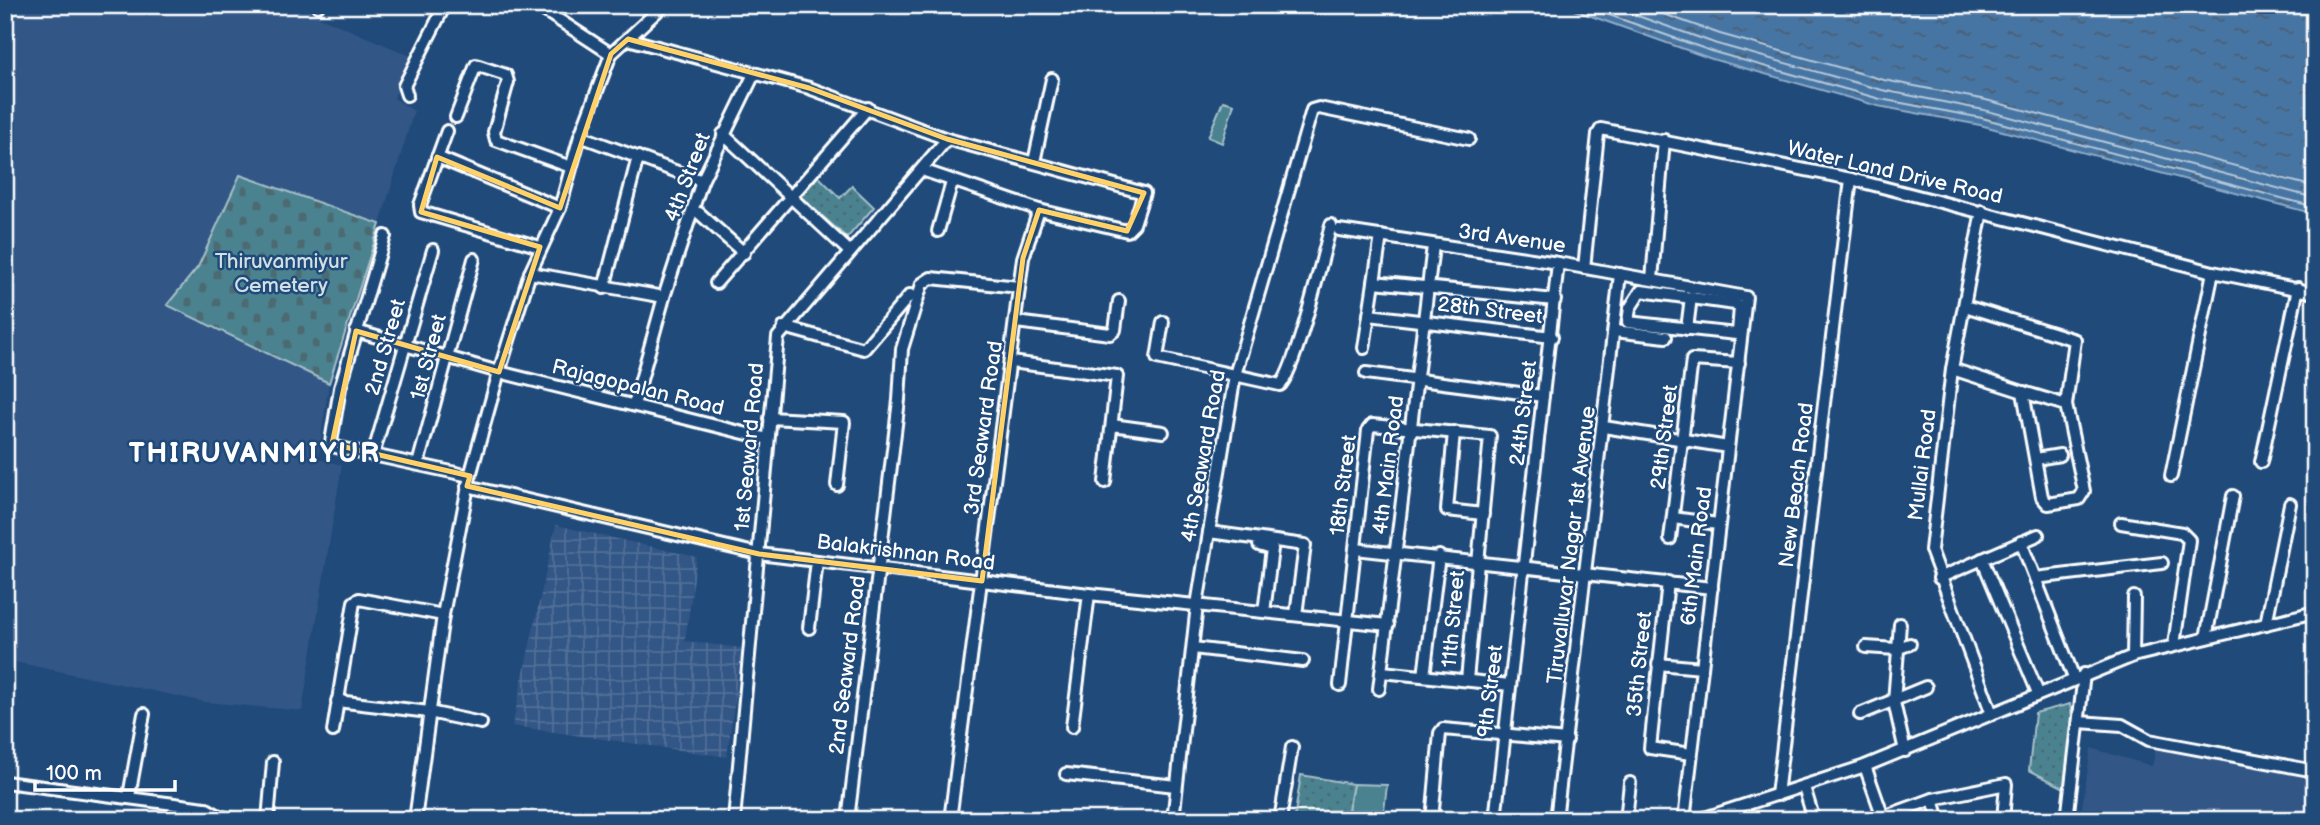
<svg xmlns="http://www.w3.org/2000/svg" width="2320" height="825" font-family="'Balsamiq Sans',sans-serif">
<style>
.built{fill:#325686}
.industrial{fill:url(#industrial-grid)}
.green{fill:#4c8290;stroke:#a6c0c8;stroke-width:2}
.cemetery{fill:url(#cemetery-stones);stroke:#a6c0c8;stroke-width:2}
.park{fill:url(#park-dots);stroke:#a6c0c8;stroke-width:2}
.water{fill:url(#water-ripples);stroke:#91acc8;stroke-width:2}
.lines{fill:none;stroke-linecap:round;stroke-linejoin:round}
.shore{stroke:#b5c8da;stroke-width:2}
.minor-casing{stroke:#fff;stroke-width:16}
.minor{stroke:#1f4a7a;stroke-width:10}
.marked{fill:none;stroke:#ffd166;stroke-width:5;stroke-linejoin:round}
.labels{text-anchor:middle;stroke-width:5;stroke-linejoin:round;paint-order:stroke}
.street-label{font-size:21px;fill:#fff;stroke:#1f4a7a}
.park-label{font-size:21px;fill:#d2e0e3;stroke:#1f4a7a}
.district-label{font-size:28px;font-weight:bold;letter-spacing:2px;fill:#fff;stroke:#1f4a7a}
</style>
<defs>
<pattern id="industrial-grid" width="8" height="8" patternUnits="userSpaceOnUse" patternTransform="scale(1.75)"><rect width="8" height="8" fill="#325686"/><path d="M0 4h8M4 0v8" fill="none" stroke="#516f98"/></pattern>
<pattern id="cemetery-stones" width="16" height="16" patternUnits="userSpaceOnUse" patternTransform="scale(1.75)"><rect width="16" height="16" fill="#4c8290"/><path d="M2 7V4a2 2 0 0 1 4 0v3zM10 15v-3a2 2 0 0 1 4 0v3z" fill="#4c6a71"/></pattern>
<pattern id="park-dots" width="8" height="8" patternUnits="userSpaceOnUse" patternTransform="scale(1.75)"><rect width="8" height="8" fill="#4c8290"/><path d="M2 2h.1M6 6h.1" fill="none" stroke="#4c6a71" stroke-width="1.8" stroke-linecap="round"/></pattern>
<pattern id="water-ripples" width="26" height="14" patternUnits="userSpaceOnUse" patternTransform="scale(1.75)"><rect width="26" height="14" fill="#4775a3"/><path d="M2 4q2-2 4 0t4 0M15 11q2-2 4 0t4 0" fill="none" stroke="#4a5e73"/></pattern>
</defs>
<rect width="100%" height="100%" fill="#1f4a7a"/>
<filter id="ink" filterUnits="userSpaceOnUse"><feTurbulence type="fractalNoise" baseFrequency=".0143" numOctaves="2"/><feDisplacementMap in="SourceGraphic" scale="14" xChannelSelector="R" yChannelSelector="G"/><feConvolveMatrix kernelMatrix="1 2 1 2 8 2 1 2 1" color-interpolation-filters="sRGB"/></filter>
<g filter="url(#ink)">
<g class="built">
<path d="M5,5H318L315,15L411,56L394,98L414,111L380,224L240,175L198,267L168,304L329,383L318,459L342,465L302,711L205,702L5,660Z"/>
<path d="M2158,738L2315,770V820H2080L2091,748L2152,766Z"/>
</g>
<path class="industrial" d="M556,525L697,557L685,641L742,648L727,757L512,726Z"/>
<g class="green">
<path d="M1223,101L1234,104L1222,143L1208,137Z"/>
<path d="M1353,784L1387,785L1383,820H1346Z"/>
</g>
<path class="cemetery" d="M240,175L380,224L329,383L167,305L198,267Z"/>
<g class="park">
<path d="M818,176L840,198L852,186L874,207L847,238L800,196Z"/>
<path d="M2070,704L2074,728L2066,789L2029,770L2035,713Z"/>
<path d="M1301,775L1353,784L1346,820H1294Z"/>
</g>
<path class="water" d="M1560,5H2315V214L1980,125L1878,106L1712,59Z"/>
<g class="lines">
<g class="shore">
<path d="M1581,5L1714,52L1880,99L1982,118L2315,207"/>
<path d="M1607,5L1717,44L1882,90L1984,110L2315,198"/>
<path d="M1638,5L1720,34L1884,80L1986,100L2315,187"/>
</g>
<defs>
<g id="minor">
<path d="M536,5L611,54"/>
<path d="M318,6V5"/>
<path d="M628,39L809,88L947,139L1144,193L1134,224L1127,231L1039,210L922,170"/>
<path d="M407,95L404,86L445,5"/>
<path d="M456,117L476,65L506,75L508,82L494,132L496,140L571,167"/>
<path d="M447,131L420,205L421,212L540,247"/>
<path d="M723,134L850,252"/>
<path d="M580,136L702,181"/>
<path d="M437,157L560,208"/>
<path d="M1034,162L1052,79"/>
<path d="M1982,211L1952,369L1931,550L1992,714"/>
<path d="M699,213L744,253"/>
<path d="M1339,230L1558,263L1746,297L1684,820"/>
<path d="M938,231L952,182"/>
<path d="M385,236L340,388L331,442L336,447L470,476"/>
<path d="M1584,268L1598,134L1601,129L1851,179L2213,272L2315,293"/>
<path d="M530,273L664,297"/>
<path d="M1652,279L1664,140"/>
<path d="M1374,282L1555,300"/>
<path d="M716,283L868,108"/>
<path d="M604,288L638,157"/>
<path d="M1641,291L1735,304L1740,307L1738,332L1736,334L1628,322L1630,308Z"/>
<path d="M1965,306L2075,340L2066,405L2023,392"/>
<path d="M1369,315L1552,337"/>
<path d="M1016,322L1110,334L1115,330L1119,301"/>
<path d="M1163,322L1157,358L1280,385C1295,373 1324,251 1331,225"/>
<path d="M784,327L864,349L910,295"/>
<path d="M1687,329L1691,297"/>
<path d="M356,331L499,372L768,439"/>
<path d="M1614,331L1666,337"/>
<path d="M1364,348L1381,236"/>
<path d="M1011,362L1117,376L1105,482"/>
<path d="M1952,369L2023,392L2042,497L2048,504L2079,499L2084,491L2066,405"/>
<path d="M1366,373L1543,396"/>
<path d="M634,405L664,297L702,181L754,74"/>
<path d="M770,418L844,422L837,485"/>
<path d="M1112,425L1163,432"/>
<path d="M1604,427L1728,447"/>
<path d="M1454,432L1447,510L1483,514"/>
<path d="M373,455L433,250"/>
<path d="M2036,459L2060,455"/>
<path d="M2261,462L2298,288"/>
<path d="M418,464L474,259"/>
<path d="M2171,476L2213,272"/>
<path d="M467,486L759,554L1089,594L1388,625"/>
<path d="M1673,518L1718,524"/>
<path d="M2121,523L2182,533L2189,540L2174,645"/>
<path d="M1209,532L1305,545L1296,615"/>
<path d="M1670,539L1692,360L1739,363"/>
<path d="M2021,542L2074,678"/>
<path d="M1259,545L1272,549L1264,612"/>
<path d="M1355,549L1712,588"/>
<path d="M1982,559L2038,693"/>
<path d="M1939,578L2038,535"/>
<path d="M2035,578L2162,563"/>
<path d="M1668,582L1650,748L1691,754"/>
<path d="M1900,624L1894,702L1905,751"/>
<path d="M2266,624L2290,504"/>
<path d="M809,628L817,561"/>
<path d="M2206,638L2233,496"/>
<path d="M1866,647L1896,649L1910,644"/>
<path d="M1193,648L1303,661"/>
<path d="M2133,656L2134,597"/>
<path d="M1658,664L1702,668"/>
<path d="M1382,672L1510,685"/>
<path d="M1424,676L1439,556"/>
<path d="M1340,685L1368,430L1372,425L1490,436L1467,680"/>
<path d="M1379,689L1433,246"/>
<path d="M337,701L429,712L481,723"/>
<path d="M1860,714L1926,687"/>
<path d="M2079,722L2122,725L2149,740L2315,771"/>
<path d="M1072,727L1089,594"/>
<path d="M333,731L354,602L359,599L443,615"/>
<path d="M1865,766L1884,820"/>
<path d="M1066,774L1176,786"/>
<path d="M5,782L205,808L221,817"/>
<path d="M1804,787L1814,820"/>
<path d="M1777,795L1851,179"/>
<path d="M129,796L144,714"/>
<path d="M1933,799L1939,820"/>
<path d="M221,817L242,820"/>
<path d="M1883,817L1933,799L2006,784L2003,820"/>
<path d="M268,820L273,762"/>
<path d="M415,820L443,615L470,476L499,372L530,273L560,208L580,136L611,54L664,5"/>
<path d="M734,820L778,337L947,139"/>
<path d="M848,820L899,400L902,349L922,284L931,278L1019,287"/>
<path d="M950,820L1023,258L1039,210"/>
<path d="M1173,820L1197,605L1235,375L1312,110L1319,108L1469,139"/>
<path d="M1280,820L1292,747"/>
<path d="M1432,820L1440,733L1443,729L1567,740"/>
<path d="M1495,820L1558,263"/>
<path d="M1556,820L1620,274"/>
<path d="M1626,820L1630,783"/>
<path d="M1698,820L1865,766L2133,656L2315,612"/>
<path d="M2067,820L2084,674"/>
</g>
</defs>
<use href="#minor" class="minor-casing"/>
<use href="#minor" class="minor"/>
</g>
</g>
<path class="marked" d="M628,39L809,88L947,139L1144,193L1127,231L1039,210L1023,258L982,581L759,554L467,486L470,476L332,444L356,331L499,372L540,247L421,212L437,157L560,208L611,54Z"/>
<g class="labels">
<g class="street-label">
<text transform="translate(1895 172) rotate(13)" y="7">Water Land Drive Road</text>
<text transform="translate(687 177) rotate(-69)" y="7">4th Street</text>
<text transform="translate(1512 238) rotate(8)" y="7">3rd Avenue</text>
<text transform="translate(1490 310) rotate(7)" y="7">28th Street</text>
<text transform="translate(385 347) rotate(-74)" y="7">2nd Street</text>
<text transform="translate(428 357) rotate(-75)" y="7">1st Street</text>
<text transform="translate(638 387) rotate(14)" y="7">Rajagopalan Road</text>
<text transform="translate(1523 413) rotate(-83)" y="7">24th Street</text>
<text transform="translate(983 428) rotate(-82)" y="7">3rd Seaward Road</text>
<text transform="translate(1664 437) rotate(-83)" y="7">29th Street</text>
<text transform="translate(749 447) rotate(-85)" y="7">1st Seaward Road</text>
<text transform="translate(1203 456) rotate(-80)" y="7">4th Seaward Road</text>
<text transform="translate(1388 465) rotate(-83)" y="7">4th Main Road</text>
<text transform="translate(1922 465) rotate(-83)" y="7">Mullai Road</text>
<text transform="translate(1343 485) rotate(-83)" y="7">18th Street</text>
<text transform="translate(1796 485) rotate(-83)" y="7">New Beach Road</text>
<text transform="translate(1571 545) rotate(-83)" y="7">Tiruvalluvar Nagar 1st Avenue</text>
<text transform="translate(906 552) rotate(7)" y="7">Balakrishnan Road</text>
<text transform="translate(1696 556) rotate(-83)" y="7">6th Main Road</text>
<text transform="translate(1453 619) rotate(-85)" y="7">11th Street</text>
<text transform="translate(1639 664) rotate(-84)" y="7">35th Street</text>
<text transform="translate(847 665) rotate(-83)" y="7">2nd Seaward Road</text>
<text transform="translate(1490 691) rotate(-83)" y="7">9th Street</text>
</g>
<g class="park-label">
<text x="281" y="268">Thiruvanmiyur<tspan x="281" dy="24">Cemetery</tspan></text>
</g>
<g class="district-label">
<text x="255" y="462">THIRUVANMIYUR</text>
</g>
</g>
<rect width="2320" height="825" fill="none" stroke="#1f4a7a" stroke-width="28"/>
<rect x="14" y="14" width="2292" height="797" fill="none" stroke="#fff" stroke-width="2.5" filter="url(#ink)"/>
<path d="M35 780v10h140v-10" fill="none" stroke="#ffffff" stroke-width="3.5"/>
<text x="46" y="780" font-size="21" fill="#ffffff" stroke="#1f4a7a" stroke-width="5" paint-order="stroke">100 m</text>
</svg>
